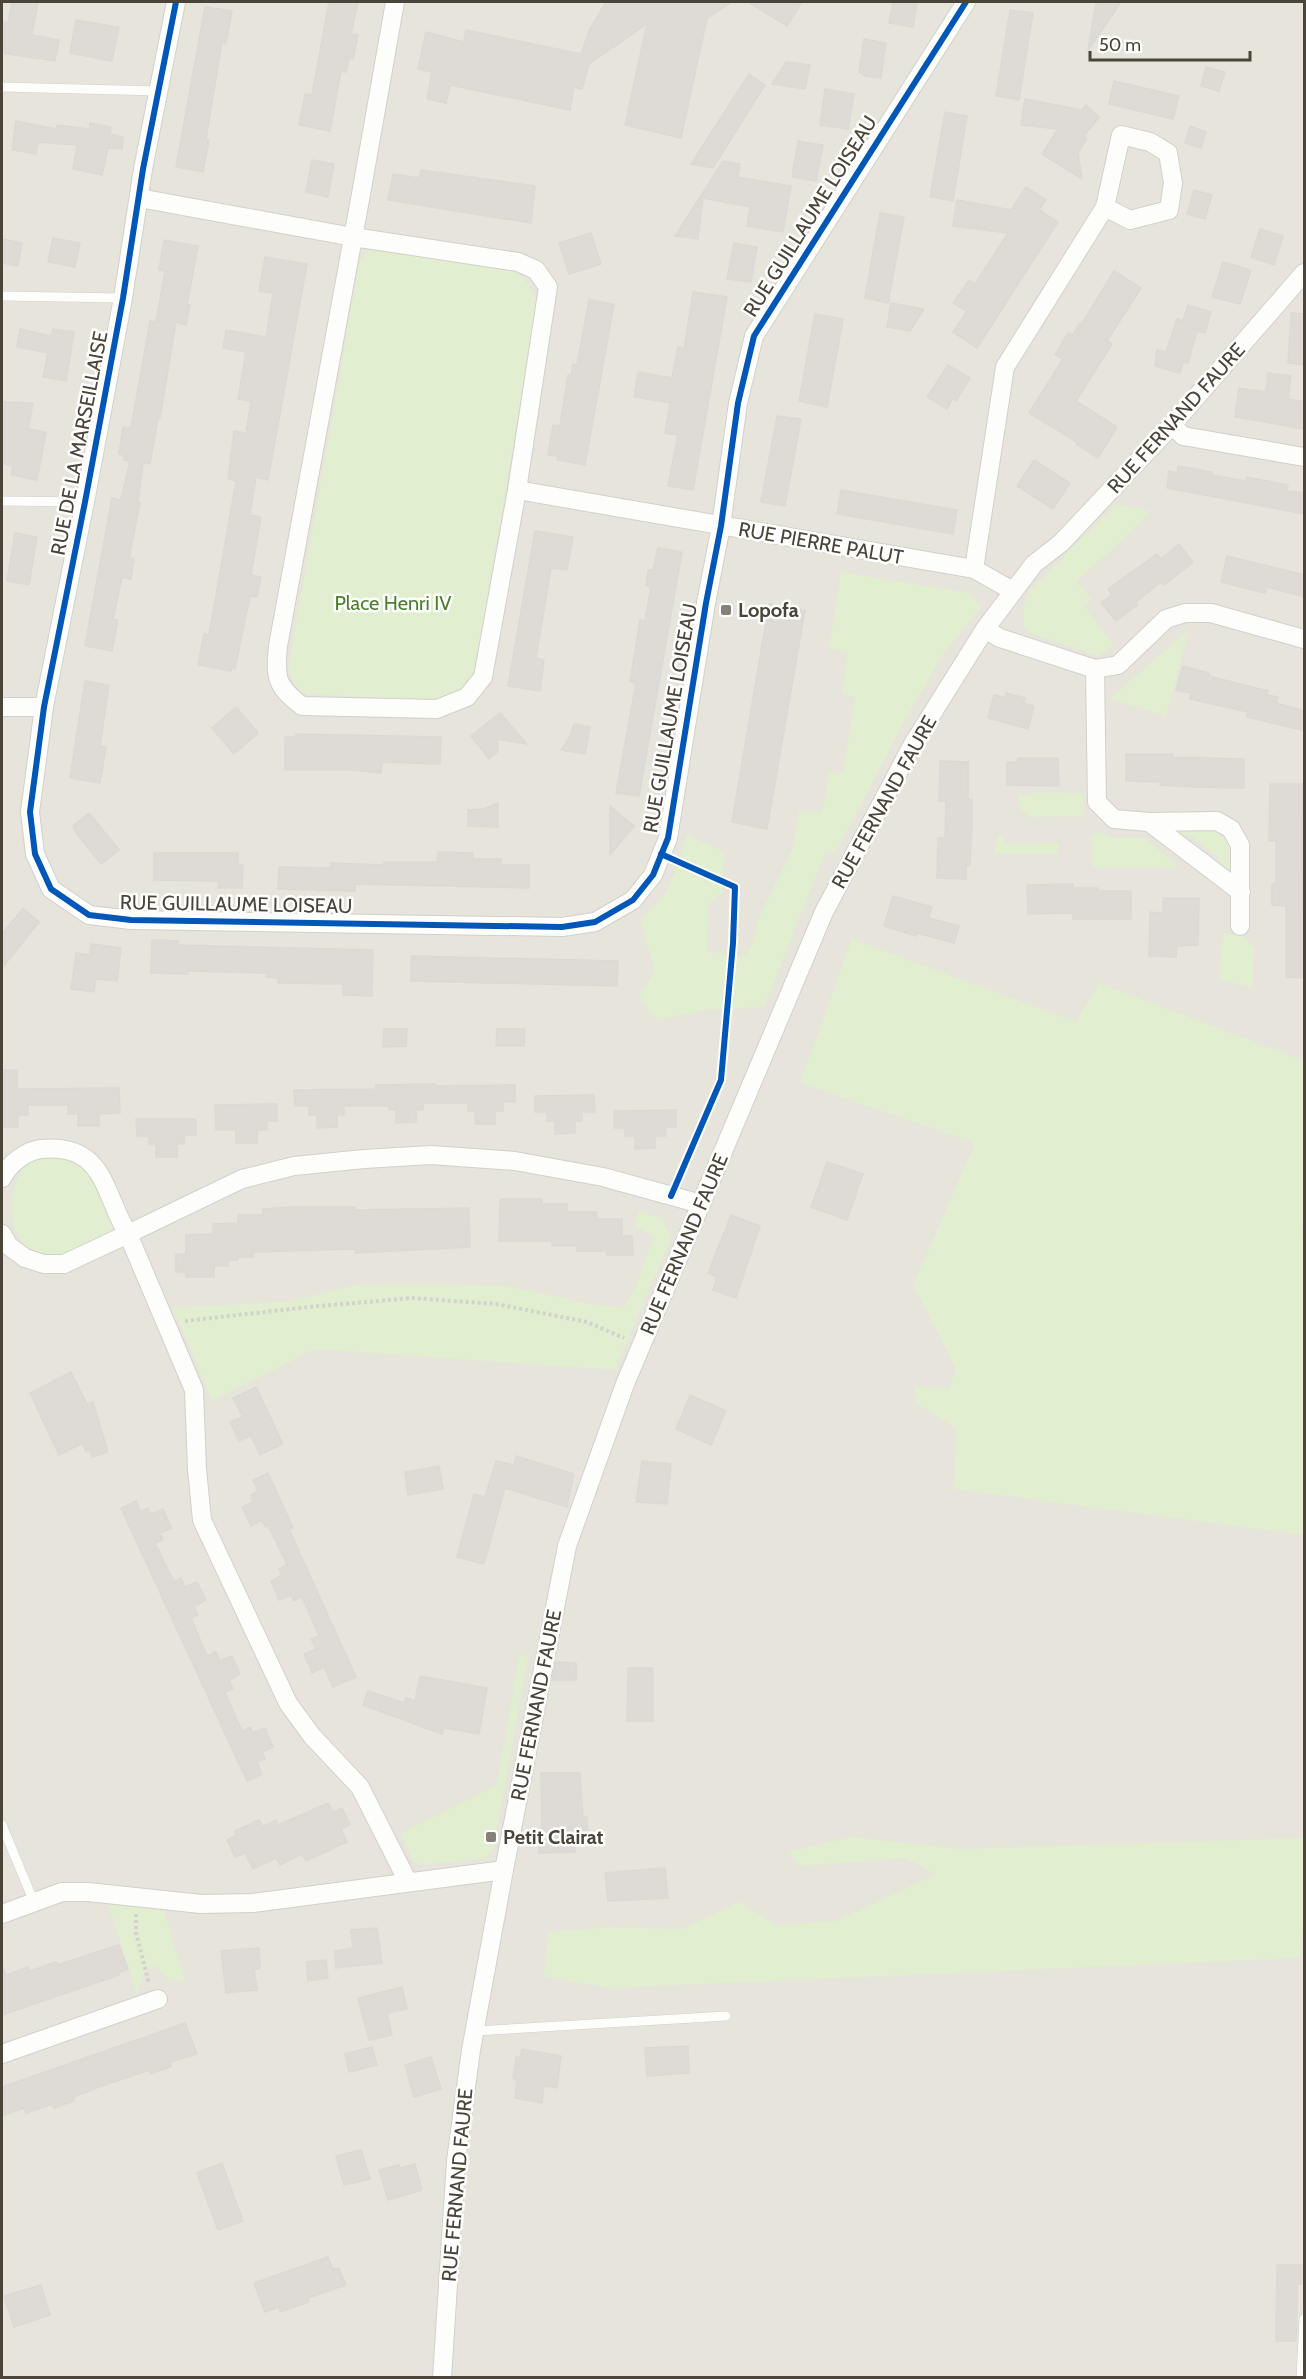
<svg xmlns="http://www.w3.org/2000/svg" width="1306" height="2379" font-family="Cabin,sans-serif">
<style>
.residential{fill:#e7e4dc}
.green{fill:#e1eecf}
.building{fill:#dedbd6;stroke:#dcd9d4;stroke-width:1.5}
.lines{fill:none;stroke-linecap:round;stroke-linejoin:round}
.lane-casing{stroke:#d2d0cb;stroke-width:10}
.street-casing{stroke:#d2d0cb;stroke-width:20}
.path{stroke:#d3d2cc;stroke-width:4;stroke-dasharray:3 3;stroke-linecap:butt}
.lane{stroke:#fdfdfc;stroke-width:9}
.street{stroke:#fdfdfc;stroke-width:18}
.cycleway-casing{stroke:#fff;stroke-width:10}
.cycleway{stroke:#0057b8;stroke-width:6}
.poi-dot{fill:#868178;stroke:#fff;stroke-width:2}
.labels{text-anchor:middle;stroke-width:5;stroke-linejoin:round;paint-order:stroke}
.street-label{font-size:20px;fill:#4b4439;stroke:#fff}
.park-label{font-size:20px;fill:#4a7f2a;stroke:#fff}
.poi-label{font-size:20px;font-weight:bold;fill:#4b4439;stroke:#fff;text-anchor:start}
</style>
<rect width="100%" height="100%" fill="#f4f2ee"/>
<rect class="residential" x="2" y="2" width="1302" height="2375"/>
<g class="green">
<path d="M383,247L510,269C526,277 531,286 537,303L474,677L465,692L443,701L305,694L294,684L288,668L359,263L369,250Z"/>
<path d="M1116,504L1150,511L1125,538L1076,581L1092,599L1084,606L1114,646L1099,656L1033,634L1024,626L1023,607L1030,590Z"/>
<path d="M841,572L970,593L981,608L942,655L900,729L837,851H826L764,1007L703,1010L657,1020L639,997L655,971L640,919L664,896L675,873L687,835L724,852L722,893L708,905L707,951L745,956L754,941L757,921L792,850L799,811L822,813L830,772L843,773L855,698L842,693L848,653L829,648Z"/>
<path d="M1189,630L1166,716L1109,699Z"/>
<path d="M1036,792L1083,793L1084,816L1030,817L1021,810L1017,796L1029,795Z"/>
<path d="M1168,828H1217L1235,844L1231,872L1221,873L1212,866L1219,858L1190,835H1176Z"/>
<path d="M1099,832L1110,838H1144L1180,867H1092L1091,835Z"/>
<path d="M998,835H1003L1004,844L1059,843L1058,854L994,853Z"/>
<path d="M1223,933L1244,936L1254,948L1253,988L1219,979Z"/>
<path d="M852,939L1076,1022L1099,983L1304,1061V1221L1301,1231L1304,1237V1535L954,1489L956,1428L917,1404L914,1386L949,1390L956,1369L913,1285L975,1143L800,1083Z"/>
<path d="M58,1156L82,1167L97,1189L113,1226L112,1231C94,1240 73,1254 53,1255C0,1258 0,1169 40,1157C46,1156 53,1156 58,1156Z"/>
<path d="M639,1211L662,1219L671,1239L615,1370L315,1349L212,1401L173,1308L293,1301L355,1285L425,1284L507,1286L590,1304L623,1308L636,1286L654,1236L635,1226Z"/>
<path d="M519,1655L528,1657L493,1850L485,1858L420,1865L413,1861L401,1833L497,1785Z"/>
<path d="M852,1837L959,1849L1304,1838V1921L1300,1958L611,1988L544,1977L548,1932L608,1927L682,1929L740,1902L776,1925L837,1921L936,1874L905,1858L799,1866L789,1851Z"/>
<path d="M107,1902L163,1909L186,1982L168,1979L155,1966L145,1970L137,1994Z"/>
</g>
<g class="building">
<path d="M12,2H38L32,35L59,40L55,61L2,53V22L8,23Z"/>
<path d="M329,2H358L351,34L358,35L353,59L349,58L346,72L341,71L330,131L299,125L305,94L312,95Z"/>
<path d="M606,2H732L707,18L681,138L625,125L647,24L589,64L582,89L574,87L570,110L450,85L446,103L427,99L432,72L418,69L426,32L464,42L466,30L581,54L590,29Z"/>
<path d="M748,2H802L787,26Z"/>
<path d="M893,2H917L913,27L889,23Z"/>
<path d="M1096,2H1121L1088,51Z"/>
<path d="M205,7L232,11L226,43L222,42L206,139L209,140L203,172L176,167Z"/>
<path d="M1010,10L1033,13L1019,100L996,96Z"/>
<path d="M76,20L119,27L112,61L70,53Z"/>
<path d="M864,39L886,43L881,78L865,76L859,72Z"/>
<path d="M786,62L810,65L805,89L772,84Z"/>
<path d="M1206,67L1225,72L1219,91L1201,86Z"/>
<path d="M749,74L765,85L713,168L691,164Z"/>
<path d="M1114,81L1179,96L1173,119L1109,104Z"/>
<path d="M825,89L854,94L848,129L820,125Z"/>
<path d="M1025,99L1082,110L1086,105L1099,117L1084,136L1087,138L1078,153L1082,179L1042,154L1058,129L1021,125Z"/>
<path d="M945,112L967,116L953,201L930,197Z"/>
<path d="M16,121L56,129L57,125L89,129L90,123L111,127L110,134L123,137L122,149L108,148L102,175L73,169L77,145L38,142L36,154L12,150Z"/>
<path d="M1190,126L1206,132L1201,148L1185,143Z"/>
<path d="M798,141L823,145L816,181L792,177Z"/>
<path d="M312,160L334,164L328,197L306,192Z"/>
<path d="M723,161L740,164L738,177L791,186L783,232L747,226L750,207L703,198L698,239L675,236Z"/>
<path d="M421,170L535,186L531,223L388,200L393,174L419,178Z"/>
<path d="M1026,187L1046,200L1039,210L1058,222L977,348L953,332L967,311L953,303L969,280L975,284L1008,233L953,226L957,200L1011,210Z"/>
<path d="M1194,190L1212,195L1205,219L1187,214Z"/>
<path d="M880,213L904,217L888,303L865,298Z"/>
<path d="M1260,229L1283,236L1274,265L1251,257Z"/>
<path d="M591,233L601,264L569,274L559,243Z"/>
<path d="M53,238L80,243L75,267L48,262Z"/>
<path d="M2,239L22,243L18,266L2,263Z"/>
<path d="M164,240L198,246L187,305H190L186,325L176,322L160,418H158L150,464L143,463L138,503H140L129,558L134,559L131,579L122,577L113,619L118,620L112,651L85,646L112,498L121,500L130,461L124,460V455L119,454L123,427L131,428L150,321L156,322L165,271L159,270Z"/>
<path d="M734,243L757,247L751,282L727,279Z"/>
<path d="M265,257L307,264L268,480L256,477L250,515L261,517L251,575L261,577L257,597L250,596L235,669L232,668L231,671L198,665L204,634L209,635L236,481L228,479L234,431L246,433L251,401L238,399L246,352L223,348L226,330L266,337L273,293L259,291Z"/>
<path d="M1223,262L1251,270L1240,304L1212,297Z"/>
<path d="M1114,271L1141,288L1107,341L1112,344L1076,401L1117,427L1098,458L1076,444L1077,442L1029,413L1063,359L1055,355L1068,333L1073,335L1079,324L1081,325Z"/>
<path d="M693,292L727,297L693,490L668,486L678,435L665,433L670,403L634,397L638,372L672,378L678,347L684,349Z"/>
<path d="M589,300L614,304L585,465L557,460L558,456L548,455L553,425L560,426L568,375H571L573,364L577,365Z"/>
<path d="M891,303L924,309L910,331L887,327Z"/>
<path d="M1188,305L1211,312L1205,333L1197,331L1188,363L1183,362L1180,373L1155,366L1157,350L1166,352L1177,319L1183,321Z"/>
<path d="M1291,313L1305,314V365L1288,363Z"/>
<path d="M815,314L843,319L827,407L799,401Z"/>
<path d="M20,329L51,336L53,329L74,332L66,381L43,377L48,353L17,347Z"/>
<path d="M948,365L970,378L956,401L953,398L947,409L927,397Z"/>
<path d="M1268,373L1291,376L1288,399L1305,402V429L1235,417L1239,388L1266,392Z"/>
<path d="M2,402L33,403L28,429L46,432L37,480L11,475L13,466L2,463Z"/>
<path d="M777,416L801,419L785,506L761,502Z"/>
<path d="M1034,460L1070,483L1053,509L1017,486Z"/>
<path d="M1178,466L1212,472L1211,475L1246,481L1247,477L1288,485L1287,491L1305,493V514L1167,488L1169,471L1177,473Z"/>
<path d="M841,490L957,510L953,534L837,514Z"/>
<path d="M535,531L573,537L567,570L551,568L536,658L544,660L540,691L508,686Z"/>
<path d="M15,533L37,537L29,585L7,581Z"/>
<path d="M1179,544L1193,562L1164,585L1161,582L1136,602L1137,605L1116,621L1101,603L1112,595L1108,589L1157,554L1161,559Z"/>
<path d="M658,548L682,552L639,796L616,793L636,683L630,682L639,626L640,620L645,621L651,587L646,586L648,570H653Z"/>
<path d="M1227,556L1305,575V597L1267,587L1265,593L1221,582Z"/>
<path d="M769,604L805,610L767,829L732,822Z"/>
<path d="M1183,666L1209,673V676L1268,691L1267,695L1278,697L1276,703L1305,711V731L1247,717L1248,712L1190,699L1191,693L1176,690Z"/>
<path d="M85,681L109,685L100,746L106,747L100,783L70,778Z"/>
<path d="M1006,693L1025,698L1023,703L1034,706L1028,729L988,718L994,695L1005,698Z"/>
<path d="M236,707L258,733L234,754L212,728Z"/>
<path d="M500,713L527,744L495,739L498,743V751L489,759L471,736Z"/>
<path d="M574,724L590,727L585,754L561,750L570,737Z"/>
<path d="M296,734L441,737L440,764L382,762L381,773L353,770H285V737H296Z"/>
<path d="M1126,754H1173V757L1244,759V788L1193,787L1160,785V782L1126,781Z"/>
<path d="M1018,758H1058L1059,786L1007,785V762H1017Z"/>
<path d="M940,761L968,762V799L972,800V821L970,865H966V879L937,878L938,838H945L946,801H939Z"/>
<path d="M1270,784H1303L1302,851L1305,978L1286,977V906L1272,905V884H1276V841H1269Z"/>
<path d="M498,803V827L468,826V810L484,809Z"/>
<path d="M610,806L634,826L610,855Z"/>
<path d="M89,813L119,850L101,864L76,833L73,826Z"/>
<path d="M438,852L473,853V859H501L502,865H529V888L355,884V891L278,889L279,867L331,868V863L384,865V862H437Z"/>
<path d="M154,853H238V864L243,865L242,888H218L219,881L154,880Z"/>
<path d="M1073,884V888H1098V891H1131V919H1073V913L1028,914L1027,885Z"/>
<path d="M893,896L932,907L929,918L959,926L954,943L917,933L916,936L884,926Z"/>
<path d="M1163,898H1199L1198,945L1177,946L1176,957L1149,956L1150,912L1163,913Z"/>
<path d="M23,908L39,922L2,968V934Z"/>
<path d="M152,940L178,941V945L373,950L372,996L343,995V984L278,983V978L266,977L267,973L188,971V974L151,973Z"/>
<path d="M91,944L121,948L117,981L96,979L94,992L71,989L76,953L90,955Z"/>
<path d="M411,956L618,961L617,986L411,981Z"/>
<path d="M384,1029H407L406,1046L383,1047Z"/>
<path d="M497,1029H525L524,1046H496Z"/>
<path d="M2,1070H17V1089L119,1088L120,1113L99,1114V1126H78V1114H68V1105H28V1115H18V1127H2Z"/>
<path d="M435,1084V1086L515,1085V1102H503V1111H495V1124H475V1111H468V1103H423V1110H416V1122L396,1123V1110H389V1106H344V1115H337V1127L317,1128V1115H309V1106H295L294,1090L376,1089V1085Z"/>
<path d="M594,1095L595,1112H582V1121H575V1133L555,1134V1121H547V1112H535V1096Z"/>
<path d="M277,1104V1121H267V1130H257V1143H236V1130H216L215,1105Z"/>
<path d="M676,1110V1127H665L666,1136H655V1148L635,1149V1136H625V1128H614V1111Z"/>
<path d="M136,1119H196V1135H184V1144H177V1157H156V1144H149V1136H137Z"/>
<path d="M827,1162L863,1174L847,1220L811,1207Z"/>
<path d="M500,1199H542V1204H567V1212H597V1219H622V1236H632L633,1255H607L606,1251H577V1246H552V1241H499Z"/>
<path d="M293,1207H355V1210L469,1208L470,1247L355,1253V1249L253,1252V1257H238V1260H228V1266H214V1277H186V1272H176V1254H186V1235L213,1234V1224L238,1223V1215H263V1209Z"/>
<path d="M731,1215L760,1226L736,1298L713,1290L717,1277L708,1273Z"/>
<path d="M71,1372L87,1404L93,1402L108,1452L92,1457L90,1450L86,1452L83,1443L59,1455L30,1393Z"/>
<path d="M256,1387L283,1444L260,1455L251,1436L239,1441L230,1422L243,1417L233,1398Z"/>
<path d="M690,1395L726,1411L711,1445L676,1429Z"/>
<path d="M516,1456L574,1474L567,1507L505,1488L484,1564L457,1557L474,1494L485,1497L496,1461L514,1465Z"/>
<path d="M642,1461L671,1464L667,1504L636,1502Z"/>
<path d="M439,1466L443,1489L408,1495L405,1472Z"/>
<path d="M268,1473L293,1528L289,1529L356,1677L333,1687L324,1667L312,1673L304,1654L316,1649L311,1639L319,1636L302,1597L294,1601L291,1595L279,1600L271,1581L282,1575L279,1569L287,1565L268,1525L265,1527L262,1520L251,1526L242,1507L253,1502L251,1495L258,1491L253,1480Z"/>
<path d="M136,1501L141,1512L148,1508L151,1514L163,1509L172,1528L160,1533L163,1540L155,1543L174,1582L181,1578L185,1587L197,1582L206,1600L194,1606L198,1615L191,1618L207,1656L216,1652L220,1661L232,1656L240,1674L229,1680L233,1689L225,1692L242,1731L250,1727L253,1733L265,1728L273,1747L262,1752L265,1759L257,1762L262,1774L247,1781L121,1508Z"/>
<path d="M556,1662L576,1663V1680H552Z"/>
<path d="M628,1668H653V1721H627Z"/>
<path d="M420,1676L487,1688L479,1734L444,1728L442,1734L363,1705L368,1691L404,1703L406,1698L415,1701Z"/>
<path d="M541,1773H580L583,1817H587L588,1842H575V1852L539,1853V1829H542Z"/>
<path d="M328,1803L333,1812L342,1808L350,1825L341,1829L347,1842L306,1861L302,1854L280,1865L276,1858L253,1869L245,1853L235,1857L227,1840L236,1835L235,1831L259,1820L263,1827L276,1820L278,1825Z"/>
<path d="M665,1868L668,1898L608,1901L605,1873Z"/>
<path d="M377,1928L382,1963L336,1968L335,1951L353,1948L351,1930Z"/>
<path d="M119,1945L128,1969L118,1973L119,1975L2,2015V1965L7,1979L10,1978L7,1975L28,1967L30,1971L56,1962L57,1965Z"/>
<path d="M259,1948L260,1969H254L257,1990L226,1993L221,1951Z"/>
<path d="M326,1960L328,1978L308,1981L306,1962Z"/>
<path d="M402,1987L407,2009L387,2013L392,2035L369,2040L358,1998Z"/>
<path d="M185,2023L197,2054L170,2062L171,2067L150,2074V2070L99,2087L74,2097V2101L54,2108L53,2104L26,2113L24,2108L2,2116V2087Z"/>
<path d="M688,2046L689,2073L647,2076L645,2048Z"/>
<path d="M372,2047L377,2065L349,2072L345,2054Z"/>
<path d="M522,2049L561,2056L557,2088L544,2086L542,2103L515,2098L517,2080L513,2078L516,2057L520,2058Z"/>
<path d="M431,2057L441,2089L414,2097L405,2065Z"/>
<path d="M361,2150L370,2179L344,2185L336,2156Z"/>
<path d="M222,2163L243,2221L218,2230L197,2173Z"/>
<path d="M415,2164L422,2190L388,2200L379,2170L399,2165L400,2168Z"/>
<path d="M328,2257L333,2269L339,2268L346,2285L308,2298L309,2302L280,2312L279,2307L265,2312L254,2283Z"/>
<path d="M1277,2265H1305V2284H1297L1296,2341H1276Z"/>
<path d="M41,2285L50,2315L14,2327L4,2296Z"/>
</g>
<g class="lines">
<defs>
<g id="lane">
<path d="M2,87L159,91"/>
<path d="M2,296L123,298"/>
<path d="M2,501L85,502"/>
<path d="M2,1825L34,1902"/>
<path d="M475,2031L726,2016"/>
<path d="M1301,2378L1304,2319"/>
</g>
<g id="street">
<path d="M176,2L143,169L123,298L85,502L44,707L30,812L35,854L51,889L89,915L131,920L562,927L595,922L633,900L653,875L668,838L706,603L721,526L738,403L754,336L966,2"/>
<path d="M139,198L353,237L518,262L536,270L548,287L517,490L483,677L467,697L437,709L302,706C276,686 275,678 278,646C317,431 358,217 395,2"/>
<path d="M1172,425L1183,436L1304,457"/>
<path d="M517,490L974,569L1013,591"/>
<path d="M974,569L1005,367L1105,207L1121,135L1150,142L1168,153L1173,183L1169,210L1130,220L1105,207"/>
<path d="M985,629L1000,638L1095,669L1118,665L1166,619L1185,613H1211L1304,639"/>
<path d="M1095,669L1097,802L1114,819L1149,822L1217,821L1231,829L1240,845V926"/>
<path d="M2,707H44"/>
<path d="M1149,822L1241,892"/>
<path d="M2,1178C9,1164 25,1151 41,1149C106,1143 103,1194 128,1234L64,1264H44L25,1258L9,1246L2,1234"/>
<path d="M408,1882L360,1787L312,1736L288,1703L202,1520L197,1469L194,1390L128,1234L242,1179L294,1166L364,1159L431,1155L515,1161L603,1177L701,1204"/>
<path d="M2,1914L62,1892H88L201,1904L253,1903L504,1870"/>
<path d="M2,2054L158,1999"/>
<path d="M442,2378L456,2161L471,2050L504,1870L567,1546L625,1384L824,912L913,744L985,629L1034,564L1061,543L1172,425L1304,273"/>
</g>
</defs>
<use href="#lane" class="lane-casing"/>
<use href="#street" class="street-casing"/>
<g class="path">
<path d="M185,1321L309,1307L412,1298L496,1304L587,1322L624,1338"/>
<path d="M136,1914V1933L149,1983"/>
</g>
<use href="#lane" class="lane"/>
<use href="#street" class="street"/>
<defs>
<g id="cycleway">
<path d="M176,2L143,169L123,298L85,502L44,707L30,812L35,854L51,889L89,915L131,920L562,927L595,922L633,900L653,875L668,838L706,603L721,526L738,403L754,336L966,2"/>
<path d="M661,854L735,887L733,943L721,1080L671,1196"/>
</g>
</defs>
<use href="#cycleway" class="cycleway-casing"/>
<use href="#cycleway" class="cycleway"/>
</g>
<g class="poi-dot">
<rect x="720" y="604" width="12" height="12" rx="3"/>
<rect x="485" y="1831" width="12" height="12" rx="3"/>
</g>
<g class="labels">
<g class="street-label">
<text transform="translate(810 216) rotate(-58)" y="7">RUE GUILLAUME LOISEAU</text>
<text transform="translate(1176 418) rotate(-48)" y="7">RUE FERNAND FAURE</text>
<text transform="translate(79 443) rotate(-79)" y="7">RUE DE LA MARSEILLAISE</text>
<text transform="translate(821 543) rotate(10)" y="7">RUE PIERRE PALUT</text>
<text transform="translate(670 718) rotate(-80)" y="7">RUE GUILLAUME LOISEAU</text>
<text transform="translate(884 802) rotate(-61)" y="7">RUE FERNAND FAURE</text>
<text transform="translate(236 904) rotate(1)" y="7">RUE GUILLAUME LOISEAU</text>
<text transform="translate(684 1244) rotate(-67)" y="7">RUE FERNAND FAURE</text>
<text transform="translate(536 1705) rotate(-79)" y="7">RUE FERNAND FAURE</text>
<text transform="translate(457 2185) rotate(-85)" y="7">RUE FERNAND FAURE</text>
</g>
<g class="park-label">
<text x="393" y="610">Place Henri IV</text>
</g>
<g class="poi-label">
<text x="738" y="617">Lopofa</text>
<text x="503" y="1844">Petit Clairat</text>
</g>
</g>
<rect width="1306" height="2379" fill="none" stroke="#4b4439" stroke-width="6"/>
<path d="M1090 51v9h160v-9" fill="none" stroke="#4b4439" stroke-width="3"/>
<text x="1099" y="51" font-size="18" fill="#4b4439" stroke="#ffffff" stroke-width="4.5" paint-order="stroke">50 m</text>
</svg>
